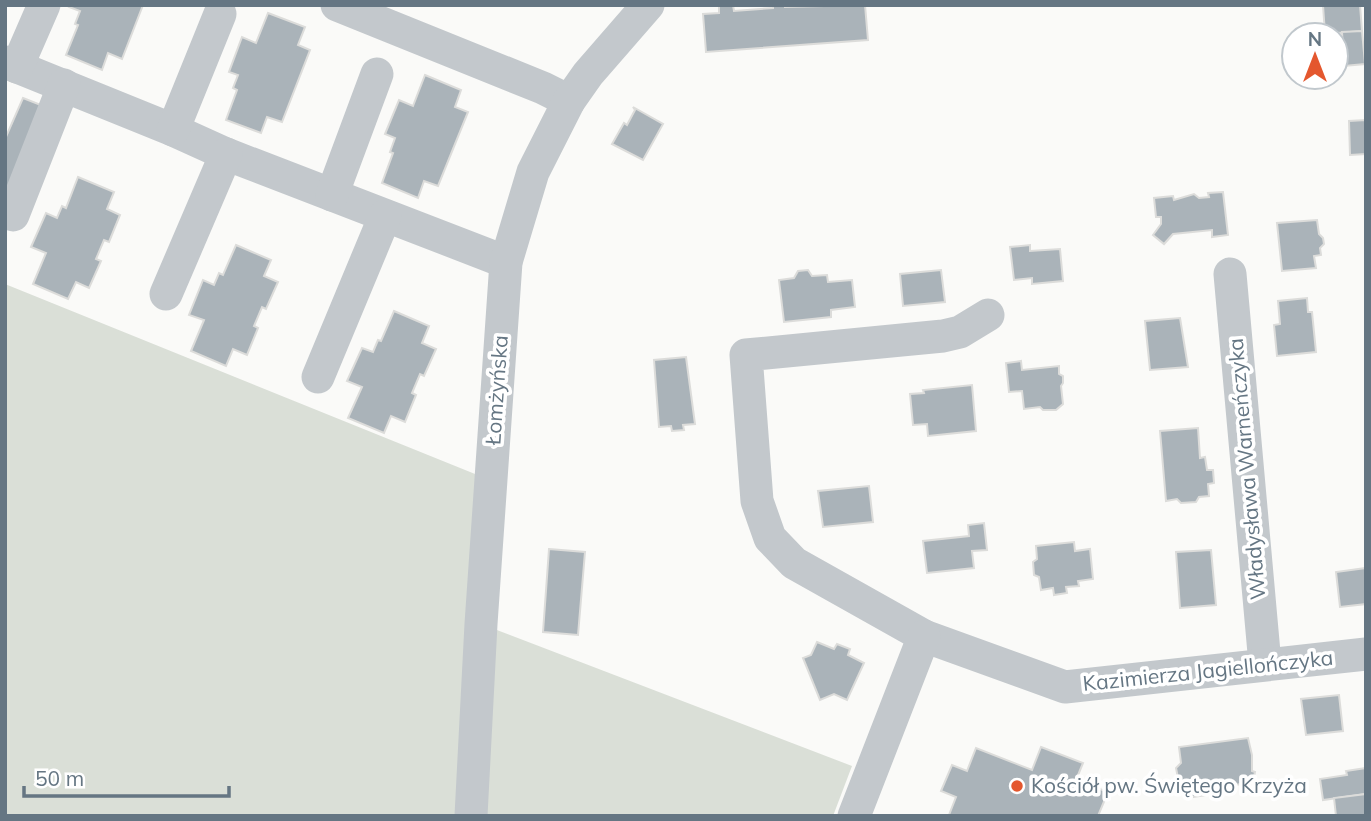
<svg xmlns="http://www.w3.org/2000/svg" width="1371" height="821" font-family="Mulish,sans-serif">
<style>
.green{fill:#dadfd7}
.building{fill:#aab3b9;stroke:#dcdcda;stroke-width:2}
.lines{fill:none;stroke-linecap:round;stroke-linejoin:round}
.minor{stroke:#c3c8cc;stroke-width:33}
.poi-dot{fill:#e4572e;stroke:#fff;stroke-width:2.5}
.labels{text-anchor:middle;stroke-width:7;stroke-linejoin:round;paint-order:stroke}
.street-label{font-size:21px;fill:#657683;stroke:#fff}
.poi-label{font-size:21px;fill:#657683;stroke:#fff;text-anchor:start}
</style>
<rect width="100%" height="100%" fill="#fafaf8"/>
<path class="green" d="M5,284L480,476L481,624L852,766L833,816H5Z"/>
<g class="building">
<path d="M70,5H143L122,59L108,53L102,70L66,55L78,25L75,24L80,11L69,7Z"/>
<path d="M719,5H733L734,11L773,8V5H785V7L865,5L868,40L706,52L703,14L719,13Z"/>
<path d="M1323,5H1360L1362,31L1325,34Z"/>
<path d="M268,13L305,27L298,45L310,50L282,122L267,117L261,133L226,120L237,90L233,88L238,75L229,72L242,37L256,43Z"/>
<path d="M1362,31L1365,64L1344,66L1342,32Z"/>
<path d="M425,75L461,90L455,107L468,112L438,186L424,181L418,198L382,183L393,153L390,152L395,138L385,134L399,100L413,106Z"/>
<path d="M23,98L46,107L5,205V139Z"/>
<path d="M633,107L663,124L643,160L612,144L624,123L627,125L635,110Z"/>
<path d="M1366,120V154L1350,155L1349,121Z"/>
<path d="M78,177L114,192L107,209L120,215L109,242L104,240L96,259L101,261L89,288L76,282L68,299L33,284L46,253L31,247L46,213L57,218L62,206L66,208Z"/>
<path d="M1223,192L1228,235L1212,237V230L1173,234L1164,244L1153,235L1161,224V217H1156L1154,198L1173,196L1174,200L1194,194L1199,198L1209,197L1208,193Z"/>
<path d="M1317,220L1319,234L1323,238L1324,244L1320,248L1321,255L1314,256L1316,268L1282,271L1277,223Z"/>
<path d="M236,245L271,260L264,276L278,282L266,309L262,307L254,326L258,328L247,355L233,349L226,366L191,351L204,320L189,315L203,280L214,285L219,273L223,275Z"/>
<path d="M1030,245V251L1060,249L1063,281L1032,284V278L1014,280L1010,247Z"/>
<path d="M808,270L812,276L827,275L828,282L852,280L855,307L831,310V317L784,322L779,280L794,278L798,271Z"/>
<path d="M941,270L945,302L903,306L900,274Z"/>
<path d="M1307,298L1308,312H1312L1316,352L1277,356L1274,325L1280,324L1278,301Z"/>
<path d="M394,311L429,326L422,343L436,349L424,376L420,374L412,393L416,395L405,422L391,416L384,433L348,418L362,387L347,381L362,348L373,352L378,340L381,341Z"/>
<path d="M1180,318L1188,367L1150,370L1145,321Z"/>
<path d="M686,357L695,424L683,425L684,430L672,431L671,426L659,427L654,360Z"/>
<path d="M1021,361L1022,370L1059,366V374L1063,376V383L1061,386L1063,404L1056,410H1043L1040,407L1024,409L1022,391L1009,392L1006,363Z"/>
<path d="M972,385L976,431L928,436L927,424L913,425L910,394L924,393L923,390Z"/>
<path d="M1198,428L1200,458L1205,457L1207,470H1213L1214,483L1208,484L1209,496L1199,497L1196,502L1181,503L1177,499L1166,501L1160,431Z"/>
<path d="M869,486L873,522L823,527L818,491Z"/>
<path d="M984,523L987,550L972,551L974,568L927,573L923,541L969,536L968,525Z"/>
<path d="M1074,542L1075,551L1090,549L1093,579L1078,581L1079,586L1066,587L1067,593L1054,595L1053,588L1041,590L1039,577L1034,575L1033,562L1037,559L1036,546Z"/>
<path d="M549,549L585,552L578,635L543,632Z"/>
<path d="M1211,550L1216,605L1180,608L1176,552Z"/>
<path d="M1366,568V604L1340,607L1336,572Z"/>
<path d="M817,642L834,649L837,644L850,649L848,655L864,663L847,700L834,694L820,700L803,658L811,655Z"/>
<path d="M1339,695L1343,731L1306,735L1301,699Z"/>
<path d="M1248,738L1252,755V771L1255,772L1253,783L1233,785V791L1186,798L1183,782L1178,778L1176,768L1181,763L1179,747Z"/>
<path d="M1041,747L1083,763L1076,780L1108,792L1098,816L949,815L956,797L941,791L952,765L967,771L976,748L1032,770Z"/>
<path d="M1366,768V794L1323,800L1320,779L1347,775L1346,771Z"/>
<path d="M1366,794V815L1336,816L1334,798Z"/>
</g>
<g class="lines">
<g class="minor">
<path d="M337,5L543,88L569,101"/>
<path d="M5,62L173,130L226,154L506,262"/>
<path d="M17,67L44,5"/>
<path d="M173,130L220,14"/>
<path d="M332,195L377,74"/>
<path d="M13,215L64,85"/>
<path d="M1230,274L1265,664"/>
<path d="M166,294L226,154"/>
<path d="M988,315L960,332L943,336L746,355L757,501L770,538L794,563L924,636L1065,687L1366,654"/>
<path d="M318,377L385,216"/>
<path d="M471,816L481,624L506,262L533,172L569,101L588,74L648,5"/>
<path d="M854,816L924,636"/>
</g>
</g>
<circle class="poi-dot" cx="1017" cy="786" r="7"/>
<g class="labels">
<g class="street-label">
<text transform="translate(497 390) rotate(-86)" y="7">Łomżyńska</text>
<text transform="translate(1247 469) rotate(-95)" y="7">Władysława Warneńczyka</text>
<text transform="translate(1208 671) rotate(-6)" y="7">Kazimierza Jagiellończyka</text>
</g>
<g class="poi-label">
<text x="1031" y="793">Kościół pw. Świętego Krzyża</text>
</g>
</g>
<rect width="1371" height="821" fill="none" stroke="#657683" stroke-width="14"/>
<g transform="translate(1315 56)"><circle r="33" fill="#ffffff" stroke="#c1c8cd" stroke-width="2"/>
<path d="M0-5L12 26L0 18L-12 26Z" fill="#e4572e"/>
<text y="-10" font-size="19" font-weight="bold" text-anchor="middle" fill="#657683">N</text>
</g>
<path d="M24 786v10h205v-10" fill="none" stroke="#657683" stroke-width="3.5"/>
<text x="35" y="786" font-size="21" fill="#657683" stroke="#ffffff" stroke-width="5" paint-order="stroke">50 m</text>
</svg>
